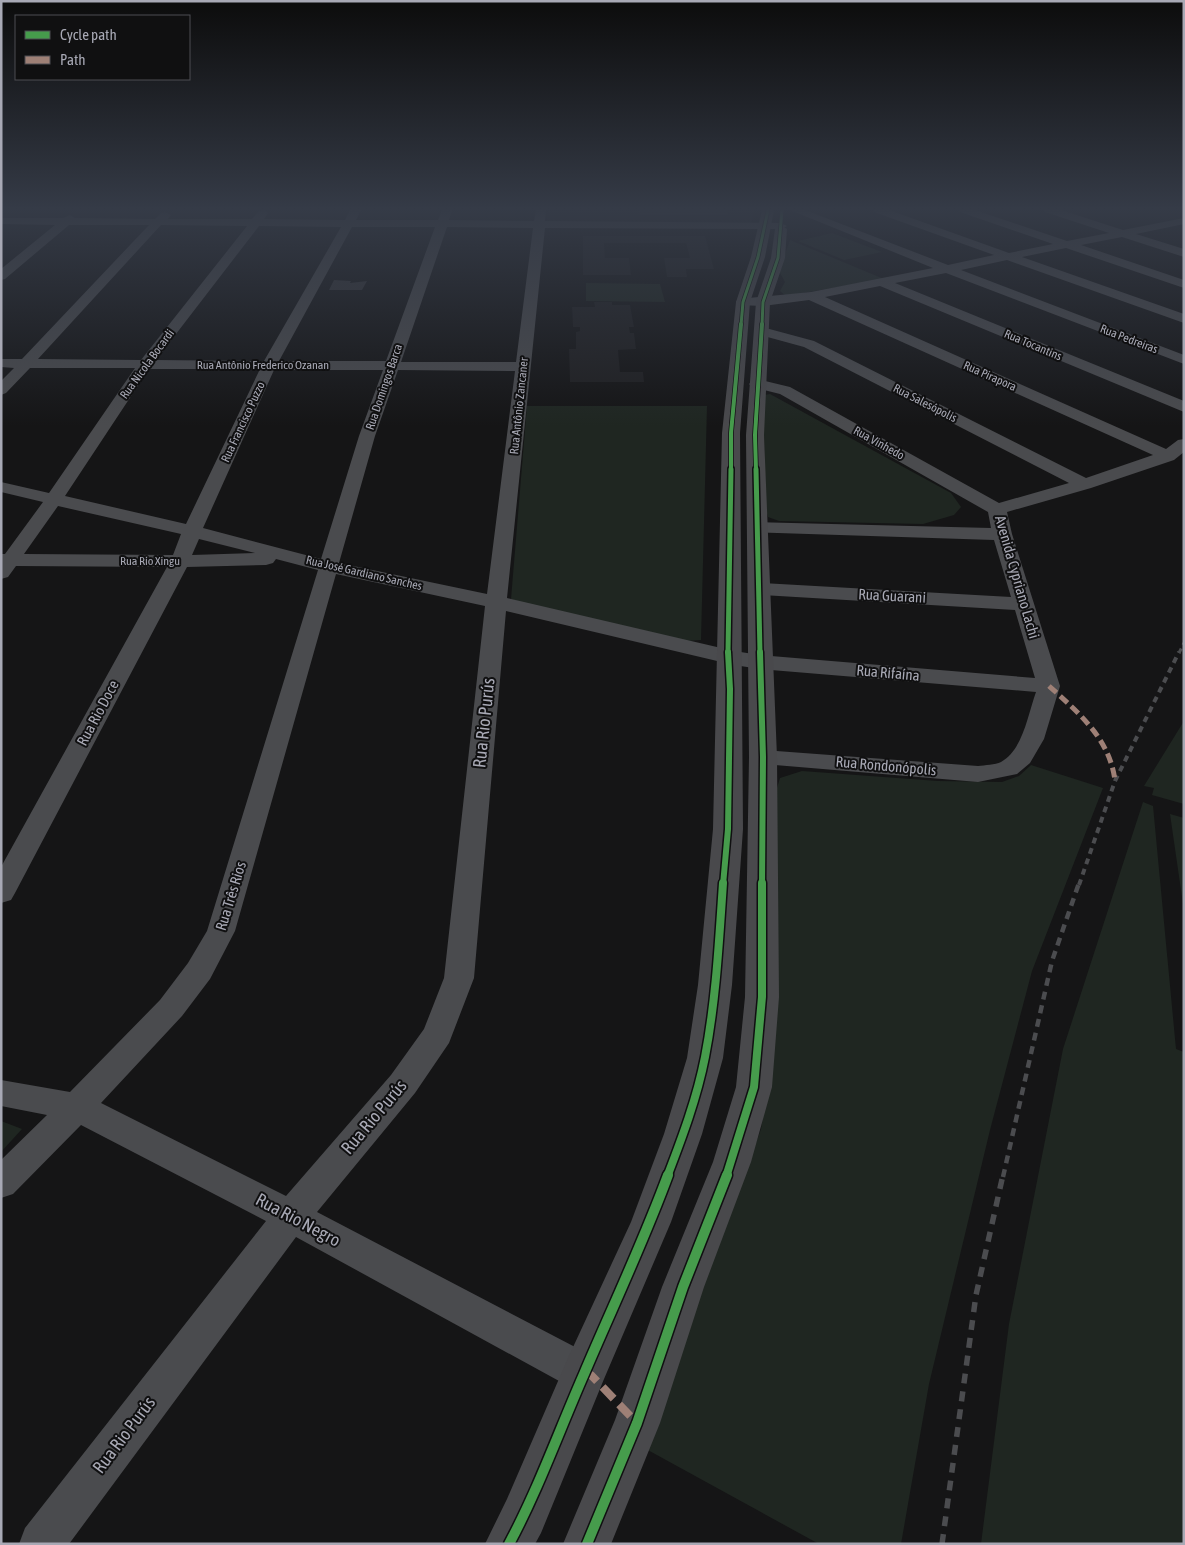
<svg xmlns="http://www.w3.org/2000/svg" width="1185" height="1545" font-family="'Asap Condensed',sans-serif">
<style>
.built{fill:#1f1f21}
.green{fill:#1f2621}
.building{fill:#343437}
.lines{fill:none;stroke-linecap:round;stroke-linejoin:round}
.minor{fill:#4a4b4e;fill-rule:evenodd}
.secondary{fill:#49494c;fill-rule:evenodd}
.rail-far3{stroke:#4b4c4f;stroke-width:3;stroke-dasharray:5 4;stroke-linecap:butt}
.rail-far2{stroke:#4b4c4f;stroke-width:4;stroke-dasharray:6 5;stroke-linecap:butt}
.rail-far1{stroke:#4b4c4f;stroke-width:4.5;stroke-dasharray:8 6;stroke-linecap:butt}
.rail{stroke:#4b4c4f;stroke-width:5.5;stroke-dasharray:10 8;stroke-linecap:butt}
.quiet-far1{stroke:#9e8076;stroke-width:5;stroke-dasharray:10 5;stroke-linecap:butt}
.quiet{stroke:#9e8076;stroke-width:8;stroke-dasharray:16 8;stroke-linecap:butt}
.cycleway-far5-casing{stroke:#101011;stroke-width:4.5}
.cycleway-far4-casing{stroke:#101011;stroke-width:5.5}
.cycleway-far3-casing{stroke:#101011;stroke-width:8}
.cycleway-far2-casing{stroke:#101011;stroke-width:9}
.cycleway-far1-casing{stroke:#101011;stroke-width:11}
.cycleway-casing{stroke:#101011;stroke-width:13}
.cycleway-far5{stroke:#469c4c;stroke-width:3}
.cycleway-far4{stroke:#469c4c;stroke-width:4}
.cycleway-far3{stroke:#469c4c;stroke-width:5}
.cycleway-far2{stroke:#469c4c;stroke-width:6}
.cycleway-far1{stroke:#469c4c;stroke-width:8}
.cycleway{stroke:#469c4c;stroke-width:10}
.labels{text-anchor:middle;stroke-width:4;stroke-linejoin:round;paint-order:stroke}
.far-street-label{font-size:12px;fill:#a8a9b5;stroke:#101011}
.street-label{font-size:15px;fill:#a8a9b5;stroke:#101011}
.near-street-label{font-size:18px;fill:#a8a9b5;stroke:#101011}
</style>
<rect width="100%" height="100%" fill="#151516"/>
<g class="built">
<path d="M548,210H754L751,224L546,222Z"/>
<path d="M583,236H705L714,269H686L687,277H667L664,258H690L686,243H604L605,258H629L631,275H583Z"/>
<path d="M594,302H612V305H630L634,327H629L630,333H634L636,349L618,350L620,372H643L644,382H570L569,349H576V332L580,331V327H573L572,307H595Z"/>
</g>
<g class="green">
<path d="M832,233L882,252L844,260L798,241Z"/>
<path d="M790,240L884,279L786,296L780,291L785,282L779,271Z"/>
<path d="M586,283L660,284L665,302L586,301Z"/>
<path d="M770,394L951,493L961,507L954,515L923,524L779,521L768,517L766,510L763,399L764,395Z"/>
<path d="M527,406H707L701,640L686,641L530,606L511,599Z"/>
<path d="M1184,721V804L1152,795L1154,788L1144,786Z"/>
<path d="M1031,765L1103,788L1032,971L990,1130L929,1384L901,1544H819L635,1443L741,1184L761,1129L774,1047L776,791L780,778L802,771L938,781L1002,782L1019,776Z"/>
<path d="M1143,802L1153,806L1176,1049L1184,1052V1544H981L1009,1324L1063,1049Z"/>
<path d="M1170,814L1184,818V911Z"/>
<path d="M1,1121L22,1129L1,1152Z"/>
</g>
<g class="building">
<path d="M639,210H727L728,215H640Z"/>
<path d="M334,280L351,281L350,283L367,281L362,290H329Z"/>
</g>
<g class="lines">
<path class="minor" d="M265,210L268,213L264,219L345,220L350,210H361L356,220H438L442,210H452L449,220L534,221L536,210H546L545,221L781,223L787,226L781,229L545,228L507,598L734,651L760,655L1035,678L1015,610L760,595L753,593L750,589L753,585L760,583L1011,597L994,540L750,532L748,528L750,524L757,522L991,528L988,512L780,394L752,387L749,384L752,381L757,379L790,387L999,503L1069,483L804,347L757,334L755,331L757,328L762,327L814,341L1086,478L1153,455L809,300L763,306L738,305L736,302L738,299L811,292L933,268L790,210H805L948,265L994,255L874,212L873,210H889L1009,253L1053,244L960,212L959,210H975L1067,241L1109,233L1045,212L1044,210H1061L1123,230L1184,218V224L1136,234L1184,249V257L1122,237L1081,245L1184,280V288L1066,248L1022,257L1184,314V323L1007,260L961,270L1184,355V364L946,273L895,283L1184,401V412L880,286L825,297L1166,449L1178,440L1184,439V452L1174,460L1091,488L1007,512L1012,534L1060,686L1044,739L1030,763L1017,774L978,782L763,764L754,762L751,757L754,752L763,750L978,766C985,765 995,765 1001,762C1023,750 1028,714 1036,692L760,669L734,665L506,611L474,978L449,1043L415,1093L317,1212L598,1359L604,1373L598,1387L584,1393L570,1387L296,1237L69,1544H19L25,1528L266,1221L81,1125L13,1194L1,1198V1160L47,1115L1,1106V1080L70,1092L160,1000L188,963L207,931L318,570L276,559L273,563L266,565L187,567L15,893L11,900L1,903V867L167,567L16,566L8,577L1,579V554H5L43,502L1,492V482L49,493L135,368H30L6,393L1,395V381L14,368L1,367V359H22L149,225H69L5,279L1,280V269L55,225L1,224V218H63L70,215L75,218L155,219L161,213L165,212L171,215L168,219H252L259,211ZM161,225L247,226L141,360L38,359ZM259,226L341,227L264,361L156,360ZM352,227H435L386,361H279ZM447,227L533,228L516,362H401ZM149,369H260L186,524L65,496ZM274,370H383L359,436L321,559L203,528ZM398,370L515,371L487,594L339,563L375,436ZM58,506L181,534L173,555L24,554ZM199,539L255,553L192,555ZM336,574L485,606L444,978L424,1029L391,1075L286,1196L101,1103L182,1016L210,979L235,931Z"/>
<g class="secondary">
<path d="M762,210H774L765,257L750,302L740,433L743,829L732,985L723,1058L702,1134L671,1222L604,1379L541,1533L535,1544H485L507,1499L568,1358L631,1222L664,1134L687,1058L698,985L713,829L722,433L736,302L751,257Z"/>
<path d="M781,225L787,229L785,258L770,302L764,435L777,757L779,997L772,1087L751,1162L704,1287L660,1423L611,1544H563L615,1420L662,1287L713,1162L736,1087L745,997L749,757L746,435L756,302L771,258L775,229Z"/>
</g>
<path class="rail-far3" d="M1179,653L1184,643"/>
<path class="rail-far2" d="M1079,885L1115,781L1179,652"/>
<path class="rail-far1" d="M1003,1177L1052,961L1079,883"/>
<path class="rail" d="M942,1544L976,1295L1003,1175"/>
<path class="quiet-far1" d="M1049,686C1079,713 1110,739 1115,781"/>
<path class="quiet" d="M584,1373L591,1375L637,1423"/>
<defs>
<g id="cycleway-far5">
<path d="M741,325L743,302L758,257L768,210"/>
<path d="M762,325L763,302L778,258L782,210"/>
</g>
<g id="cycleway-far4">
<path d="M731,470V433L741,324"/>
<path d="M756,470L755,435L762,324"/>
</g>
<g id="cycleway-far3">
<path d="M756,469L760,653"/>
<path d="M728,653L731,469"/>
</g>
<g id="cycleway-far2">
<path d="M760,652L763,757L762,885"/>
<path d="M723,885L728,829L730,689L728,652"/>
</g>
<g id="cycleway-far1">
<path d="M667,1177C682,1138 697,1098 705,1057C716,1000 719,941 723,883"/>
<path d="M726,1177L754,1087L762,997V883"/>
</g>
<g id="cycleway">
<path d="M509,1544C538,1490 559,1431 584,1374C612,1308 643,1243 668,1175"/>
<path d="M587,1544L637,1423L683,1287L727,1175"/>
</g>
</defs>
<use href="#cycleway-far5" class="cycleway-far5-casing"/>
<use href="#cycleway-far4" class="cycleway-far4-casing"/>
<use href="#cycleway-far3" class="cycleway-far3-casing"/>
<use href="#cycleway-far2" class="cycleway-far2-casing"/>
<use href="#cycleway-far1" class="cycleway-far1-casing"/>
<use href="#cycleway" class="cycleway-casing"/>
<use href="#cycleway-far5" class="cycleway-far5"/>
<use href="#cycleway-far4" class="cycleway-far4"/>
<use href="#cycleway-far3" class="cycleway-far3"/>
<use href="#cycleway-far2" class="cycleway-far2"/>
<use href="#cycleway-far1" class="cycleway-far1"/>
<use href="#cycleway" class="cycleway"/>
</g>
<linearGradient id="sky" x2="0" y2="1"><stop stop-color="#0c0c0c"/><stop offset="0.49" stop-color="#353b47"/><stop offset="1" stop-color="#353b47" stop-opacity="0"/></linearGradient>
<rect width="1185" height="426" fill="url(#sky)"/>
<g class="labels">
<g class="far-street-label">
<text transform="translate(1129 339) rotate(21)" y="4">Rua Pedreiras</text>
<text transform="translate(1033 345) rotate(23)" y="4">Rua Tocantins</text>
<text transform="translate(147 364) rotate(-54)" y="4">Rua Nicola Bocardi</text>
<text x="263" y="369">Rua Antônio Frederico Ozanan</text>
<text transform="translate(990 376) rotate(24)" y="4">Rua Pirapora</text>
<text transform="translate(384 387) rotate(-71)" y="4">Rua Domingos Barca</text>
<text transform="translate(925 403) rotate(27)" y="4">Rua Salesópolis</text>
<text transform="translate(519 406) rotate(-84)" y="4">Rua Antônio Zancaner</text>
<text transform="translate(243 422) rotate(-65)" y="4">Rua Francisco Puzzo</text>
<text transform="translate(879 443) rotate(29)" y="4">Rua Vinhedo</text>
<text x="150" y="565">Rua Rio Xingu</text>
<text transform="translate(364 573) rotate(13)" y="4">Rua José Gardiano Sanches</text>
</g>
<g class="street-label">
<text transform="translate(1017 577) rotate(74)" y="5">Avenida Cypriano Lachi</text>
<text transform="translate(892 596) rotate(3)" y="5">Rua Guarani</text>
<text transform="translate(888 673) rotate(5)" y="5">Rua Rifaína</text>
<text transform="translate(98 713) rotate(-62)" y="5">Rua Rio Doce</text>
<text transform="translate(886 766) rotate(5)" y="5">Rua Rondonópolis</text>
<text transform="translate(231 896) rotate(-73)" y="5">Rua Três Rios</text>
</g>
<g class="near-street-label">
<text transform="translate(484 723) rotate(-84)" y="6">Rua Rio Purús</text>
<text transform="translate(374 1117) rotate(-50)" y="6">Rua Rio Purús</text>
<text transform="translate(298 1220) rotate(28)" y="6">Rua Rio Negro</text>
<text transform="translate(124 1435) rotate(-53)" y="6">Rua Rio Purús</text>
</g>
</g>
<rect width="1185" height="1545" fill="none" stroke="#a8a9b5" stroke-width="5"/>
<rect x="15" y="15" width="175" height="65" fill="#101011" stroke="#4d4d53"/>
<rect x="25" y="31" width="25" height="8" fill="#469c4c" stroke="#4d4d53"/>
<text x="60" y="40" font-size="15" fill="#a8a9b5">Cycle path</text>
<rect x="25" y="56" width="25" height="8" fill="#9e8076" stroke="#4d4d53"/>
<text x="60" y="65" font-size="15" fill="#a8a9b5">Path</text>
</svg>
